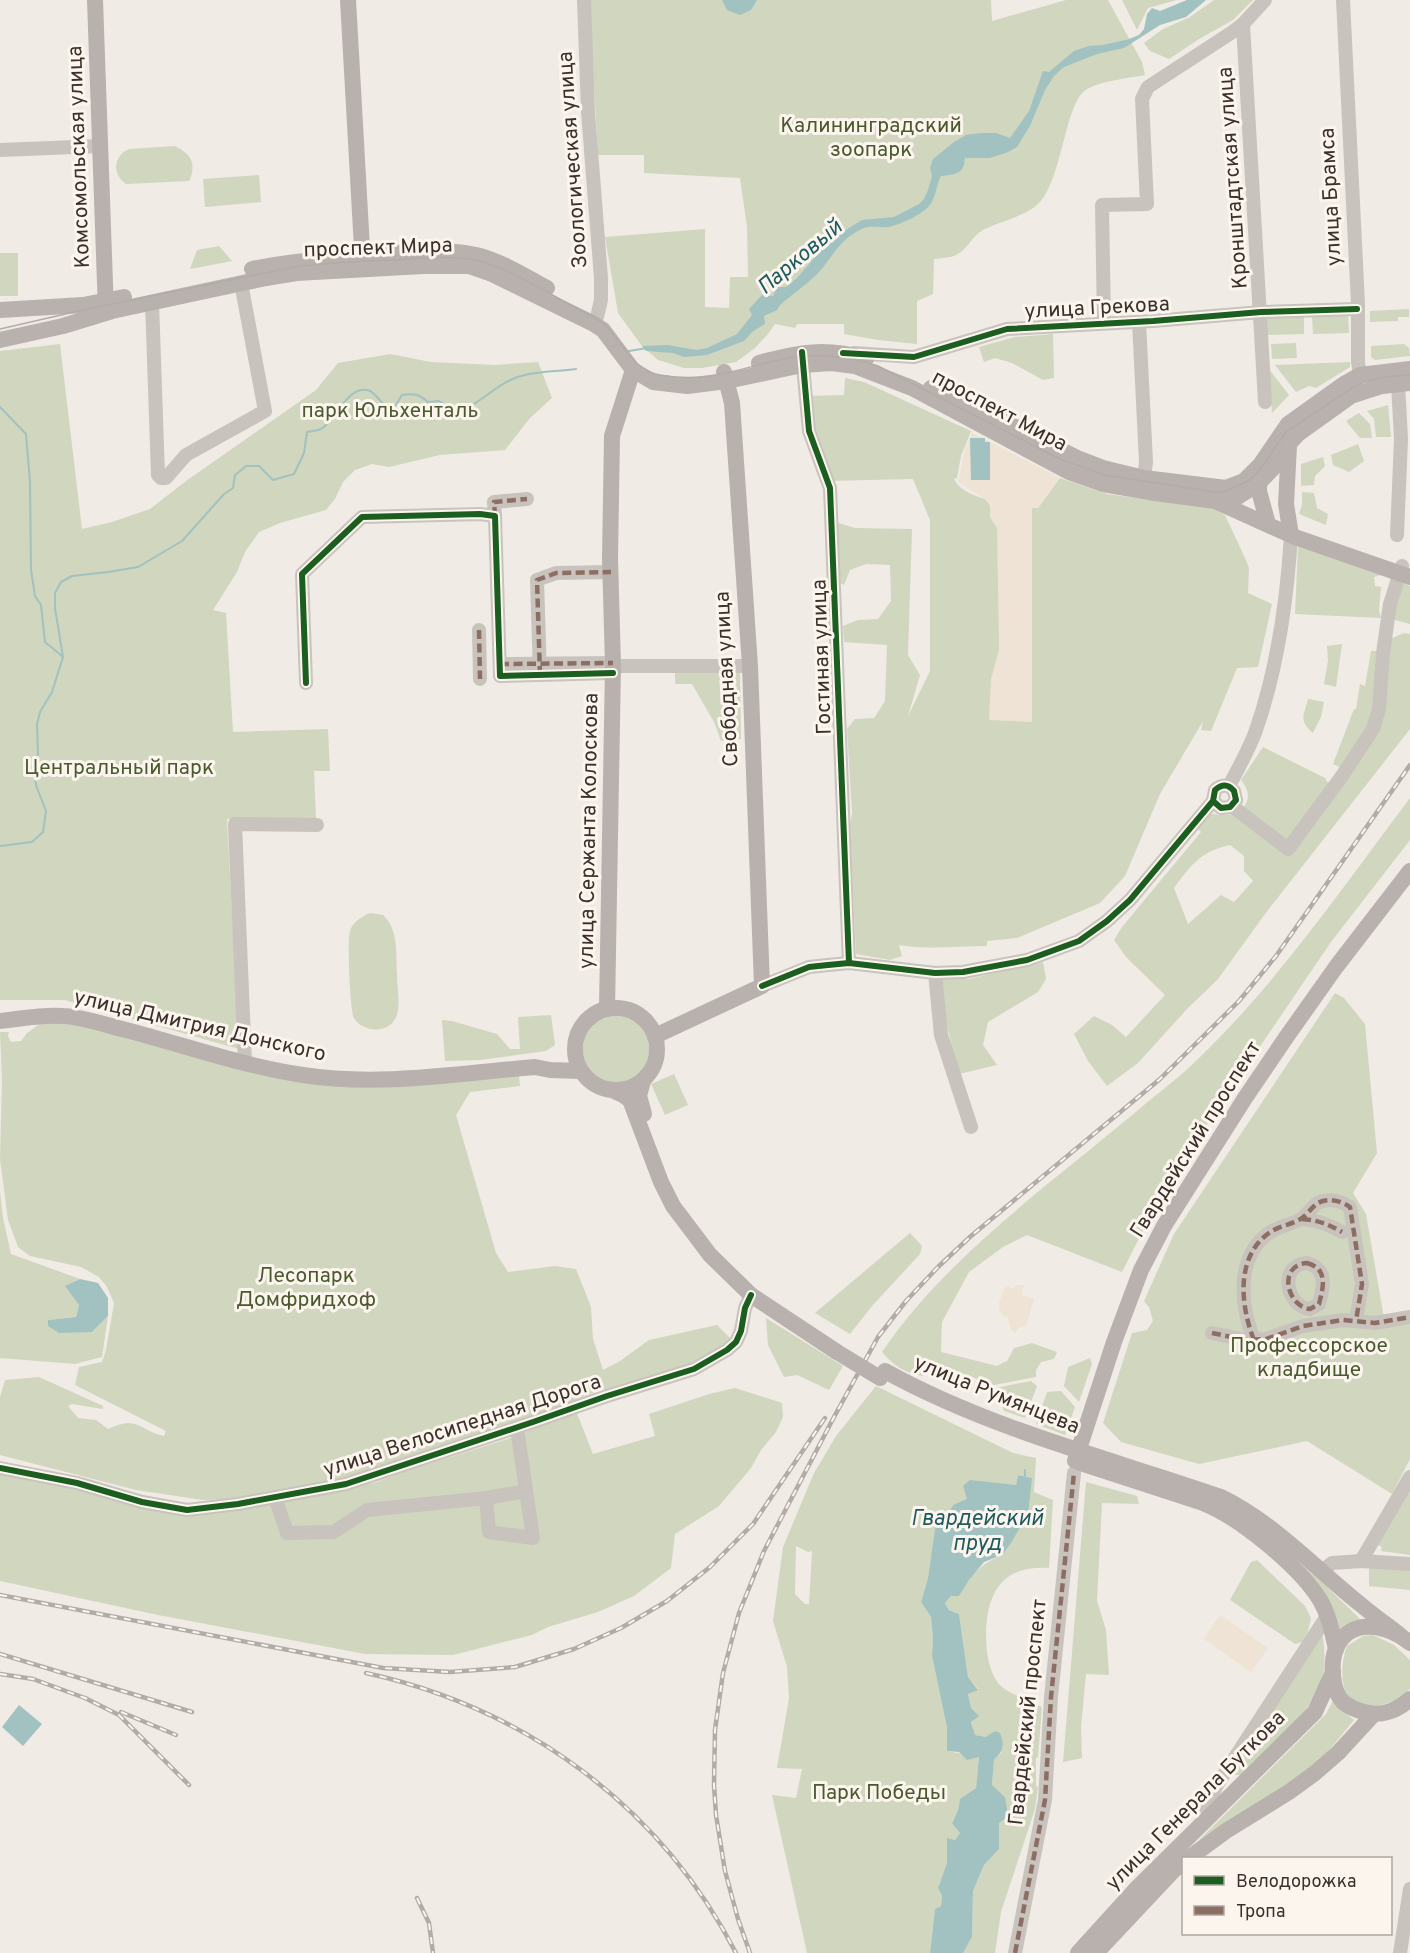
<svg xmlns="http://www.w3.org/2000/svg" width="1410" height="1953" font-family="Overpass,sans-serif">
<style>
.green{fill:#d1d6bf;fill-rule:evenodd}
.plaza{fill:#eee3d5}
.water{fill:#a1c2c1}
.lines{fill:none;stroke-linecap:round;stroke-linejoin:round}
.stream{stroke:#a1c2c1;stroke-width:2}
.minor{stroke:#c9c3be;stroke-width:14}
.major{stroke:#b8b1ad;stroke-width:16}
.tram{stroke:#b1aca8;stroke-width:1.5}
.rail-casing{stroke:#b1aca8;stroke-width:4.5}
.rail{stroke:#fbf5ee;stroke-width:2;stroke-dasharray:7;stroke-linecap:butt}
.major-bridge{stroke:#b8b1ad;stroke-width:16}
.quiet{stroke:#8d6e63;stroke-width:4.5;stroke-dasharray:9 4.5;stroke-linecap:butt}
.cycleway-casing{stroke:#fbf5ee;stroke-width:10}
.cycleway{stroke:#1b5e20;stroke-width:6}
.labels{text-anchor:middle;stroke-width:6;stroke-linejoin:round;paint-order:stroke}
.park-label{font-size:21px;fill:#4a5a2e;stroke:#fbf5ee}
.street-label{font-size:21px;fill:#3b302b;stroke:#fbf5ee}
.water-label{font-size:22px;font-style:italic;fill:#1f5a5e;stroke:#fbf5ee}
</style>
<rect width="100%" height="100%" fill="#f0ebe5"/>
<g class="green">
<path d="M589,0H991L992,21L1066,0H1108L1142,62L1145,75C1128,78 1102,81 1087,89C1064,102 1063,182 1037,205C1025,216 998,222 983,230C972,236 967,250 956,255C951,258 940,258 934,259L933,294L917,301V344L878,340L844,334V324H797L795,328L775,324L768,334L755,348L736,362L702,368H684L658,360L642,346L618,313L605,237L705,229V307L729,308L730,277H748L747,227L740,178L644,173V155H598Z"/>
<path d="M1122,0H1177L1148,8L1137,30Z"/>
<path d="M1214,0H1253L1233,20L1199,39L1169,59L1150,51L1144,43L1163,29L1190,17Z"/>
<path d="M175,146C191,154 197,164 189,181L126,184C112,174 113,156 129,149Z"/>
<path d="M259,175L261,202L205,207L203,179Z"/>
<path d="M219,246L232,261L190,269L197,250Z"/>
<rect x="0" y="253" width="18" height="43"/>
<path d="M1409,309V317H1398V321L1370,322V311Z"/>
<path d="M1348,315L1349,333L1313,334L1312,316Z"/>
<path d="M1304,316V334L1266,335L1265,320L1274,317Z"/>
<path d="M1053,334L1054,378L1043,380L1012,363L995,358L984,362L979,347L1015,337Z"/>
<path d="M1296,343L1297,358L1272,359L1271,344Z"/>
<path d="M60,344L82,529L112,522L150,509L186,481L316,390L338,363L390,354L431,362L495,365L538,362L552,398L530,418L505,450L440,455L389,467L372,464L355,470L343,482L335,499L326,510L280,523L259,532L245,552L237,572L213,610L226,613L233,732L328,729L330,771H314L316,818L227,819L239,1049L65,1000H0V351Z"/>
<path d="M1404,344L1409,348L1410,356L1375,360L1371,357V346Z"/>
<path d="M1350,362V367L1316,388L1309,386L1296,392L1275,365Z"/>
<path d="M1268,368L1289,395L1272,413Z"/>
<path d="M845,378L864,382L971,431L961,456L957,478L954,479C965,502 1015,504 1038,508L1060,478L1107,494L1215,509L1225,515L1245,558L1249,568L1248,593L1272,604L1258,667L1237,668L1211,731L1201,730L1203,721L1160,794L1125,876L1100,903L1017,938L987,941V946C958,946 927,950 899,945L902,956L890,960L856,954L850,824L852,813L847,729L855,719L874,718L885,701L887,645L844,642L843,626L858,620L878,619L891,601L890,565L866,564L850,570L844,585L837,581L838,523L855,528L912,529L908,655L920,675L908,716L930,671V520L913,479L827,481L804,396L844,395Z"/>
<path d="M1388,405L1391,437H1376L1374,419L1367,411Z"/>
<path d="M1359,413L1370,424L1372,438H1360L1346,421Z"/>
<path d="M1358,444L1364,461L1349,472L1333,465L1331,455Z"/>
<path d="M1323,457L1325,466L1315,476L1314,485L1301,486V464Z"/>
<path d="M1302,492L1314,493L1317,508L1328,514L1326,525L1299,514L1302,505Z"/>
<path d="M1298,546L1381,575L1374,577L1375,586L1381,587L1379,610L1381,618L1295,614Z"/>
<path d="M1403,583L1410,586V624L1391,619Z"/>
<path d="M1404,633L1410,634V729L1265,914L1218,979L1187,1009L1138,1063L1107,1086L1088,1061L1074,1034L1094,1016L1112,1025L1126,1037L1165,995L1126,957L1114,940L1122,927L1201,832L1195,826L1209,813L1219,815L1237,814L1291,852L1378,733L1383,708L1388,640ZM1230,845L1244,856V871L1253,881L1234,902L1221,895L1188,924L1174,888C1191,865 1201,851 1230,845Z"/>
<path d="M1342,644L1336,687L1324,684L1328,661L1327,646Z"/>
<path d="M1371,651H1379L1373,718L1343,769L1333,764L1354,709H1356L1360,684L1365,686Z"/>
<path d="M675,673H740L741,739L721,741L714,722L692,684H675Z"/>
<path d="M1308,699L1324,702L1321,717L1313,733C1298,720 1304,716 1308,699Z"/>
<path d="M1263,747L1325,778L1330,787L1288,842L1242,809C1251,800 1249,789 1241,780Z"/>
<path d="M1410,798V840L1331,942L1195,1142L1160,1197L1122,1272L1027,1235L1003,1247L969,1272L942,1322L941,1352L997,1366L1007,1361L1014,1348L1032,1343L1057,1352L1054,1359L1041,1362L1036,1370V1377L994,1385L933,1363L923,1376C905,1373 894,1366 882,1352C949,1253 1060,1177 1150,1100C1166,1087 1183,1074 1198,1059C1280,980 1342,888 1410,798Z"/>
<path d="M370,913L383,915C399,930 396,954 397,975C397,988 401,1005 396,1017C389,1034 363,1033 354,1018C350,1012 347,940 350,931C352,923 362,916 370,913Z"/>
<path d="M1043,962L1046,979L1038,992L988,1022L983,1045L997,1065L959,1074L946,1023L939,977L969,979Z"/>
<path d="M1335,993L1344,998L1365,1024L1377,1153L1353,1193L1366,1214L1385,1324L1410,1320V1459L1392,1494L1307,1441L1199,1464L1121,1442L1103,1423L1132,1333L1147,1330L1153,1321L1149,1307L1144,1301L1174,1234Z"/>
<path d="M551,1015L555,1045L546,1051L480,1060L445,1061L442,1020L452,1021L497,1034L510,1049H520L518,1017Z"/>
<circle cx="616" cy="1049" r="33"/>
<path d="M41,1023H57L91,1027L289,1080L519,1076L520,1086L470,1092L456,1115L496,1253L508,1272L555,1266L576,1269L591,1307L593,1339L603,1370L620,1361L649,1340L717,1325L733,1341L693,1365L595,1392L572,1402L341,1479L234,1499L203,1500L136,1490L0,1455V1397L5,1380L39,1377L103,1406V1409L72,1404L68,1406L78,1418L96,1420L108,1429C139,1415 138,1430 164,1436L166,1431L75,1385L79,1367L102,1362L106,1350L114,1303L107,1287L99,1277L81,1267L30,1256L18,1247L8,1220L0,1159L2,1081L0,1032H9L8,1036L11,1042L21,1041L27,1033Z"/>
<path d="M674,1074L688,1105L665,1115L651,1084Z"/>
<path d="M0,1191L3,1218L11,1254L80,1279L66,1286L79,1305L76,1317L48,1320L92,1332L108,1316L102,1357L75,1364L0,1358Z"/>
<path d="M910,1233L922,1246L920,1254L872,1306L850,1334L815,1313Z"/>
<path d="M766,1318L843,1366L829,1390L797,1375L784,1377L768,1345Z"/>
<path d="M1090,1358L1092,1364L1079,1402L1064,1386L1068,1367Z"/>
<path d="M1031,1381L1037,1386L1025,1418L1004,1411L997,1395L996,1388Z"/>
<path d="M876,1386L1013,1453L1036,1458L1034,1492L1053,1500L1049,1568C1003,1565 987,1591 986,1634C986,1650 988,1669 998,1683C1005,1692 1031,1702 1042,1707L1038,1757L1036,1758V1786L1038,1787L1035,1809L1001,1912L995,1953H963L972,1937L973,1891L984,1865L999,1849V1823L1005,1797L992,1785L994,1760L1002,1752L986,1737L975,1735C970,1721 971,1708 968,1693L978,1689L968,1677L959,1614L949,1610L945,1603L951,1596H959C971,1575 979,1565 1002,1555L1032,1478L1018,1475L1016,1485L953,1505L943,1523H937L928,1578L921,1602L931,1617L933,1638L932,1656L947,1728V1751L979,1757L976,1788L960,1799L958,1810L952,1822L960,1833L955,1840L947,1839V1863L938,1888L942,1896L941,1906L935,1909L930,1953H807L772,1795L796,1798L802,1769L777,1768L789,1698L787,1667L773,1621L783,1547L814,1473L836,1436ZM796,1546L808,1552L812,1551L809,1604H805L795,1594Z"/>
<path d="M735,1388L782,1403L783,1417L776,1432L761,1450L751,1468L719,1506L675,1534L671,1568L634,1596L598,1612L548,1627L532,1635L453,1655L365,1654L158,1615L0,1581V1473L29,1477L140,1507L291,1499L374,1483L406,1471L517,1436L576,1411L593,1454L655,1436L649,1414L709,1394Z"/>
<path d="M1061,1391L1075,1407L1065,1435L1036,1424L1047,1392Z"/>
<path d="M1086,1482L1137,1496L1139,1504L1102,1503L1097,1601L1106,1630L1109,1675L1086,1674L1081,1727L1082,1758L1063,1762Z"/>
<path d="M1410,1484V1555L1381,1551L1382,1547L1378,1545Z"/>
<path d="M1274,1542L1322,1582L1363,1622L1340,1635Z"/>
<path d="M1257,1560L1305,1606L1311,1618L1308,1632L1302,1642L1295,1644L1230,1600L1251,1562Z"/>
<path d="M1410,1566V1590L1369,1586V1568Z"/>
<path d="M1322,1632C1325,1648 1326,1668 1321,1683C1310,1715 1268,1750 1244,1775H1232Z"/>
<path d="M1373,1635L1394,1645L1410,1660V1689L1399,1699L1373,1708L1348,1700C1341,1682 1340,1666 1347,1646L1363,1636Z"/>
<path d="M1332,1702L1354,1720L1322,1759L1309,1771L1190,1849L1326,1714Z"/>
</g>
<g class="plaza">
<path d="M972,433L1060,478L1038,508H1032V722L989,720L991,679L999,650L997,528L990,517V506L985,499L958,482L965,449Z"/>
<path d="M1016,1285H1024L1021,1295L1034,1299L1026,1326L1019,1327L1015,1333L1011,1330L1008,1317L1003,1316L1000,1312L999,1303L1004,1289L1008,1286L1012,1289Z"/>
<path d="M1220,1615L1268,1648L1251,1672L1204,1639Z"/>
</g>
<g class="water">
<path d="M722,0H757L751,10L740,15L727,10Z"/>
<path d="M1187,0H1206L1186,17L1160,25L1124,48L1097,54L1064,67L1054,76L1045,90L1030,126L1017,147L1006,153L989,158H965C964,161 965,164 963,167C960,175 948,175 941,176C936,185 936,199 929,206C921,215 900,225 888,227C872,228 869,223 853,234C838,243 831,259 819,272C808,284 792,294 780,305L777,310L764,316L765,324L752,332L744,341L707,355L684,357L673,353L646,351L642,346L667,345L697,350L707,348L737,334L752,315L749,309L762,295L773,296L777,287H786L796,279L823,248L841,233L862,220L894,217L919,204L924,199L928,190L932,176L930,168L933,159L954,142L966,135L980,133H996L1010,138L1029,111L1043,71L1049,72L1074,51L1089,46L1117,44L1139,35L1144,29L1147,14L1152,8L1160,11Z"/>
<path d="M970,438H985V442H990V480H971Z"/>
<path d="M80,1279L98,1283L108,1298V1316L92,1332L59,1333L48,1326V1320L76,1317L79,1305L65,1286Z"/>
<path d="M1018,1475L1032,1478L1028,1514L1011,1543L1002,1555L984,1562L969,1580L959,1596H951L945,1603L949,1610L959,1614L968,1677L978,1690L968,1694L971,1708L979,1716L971,1722L975,1735L986,1737L995,1731L1000,1733C1005,1746 1003,1751 994,1760L992,1785L1005,1797L1008,1816L999,1823V1849L984,1865L973,1891L972,1937L963,1953H930L935,1909L941,1906L942,1896L938,1888L947,1863V1838L955,1840L960,1833L952,1823L958,1810L960,1799L976,1788L979,1757L967,1760L959,1752L947,1751V1728L932,1656L933,1638L931,1617L921,1602L928,1578L936,1523H943L953,1505L967,1499L963,1486L970,1480L1016,1485Z"/>
<path d="M19,1705L42,1724L23,1746L2,1727Z"/>
</g>
<g class="lines">
<g class="stream">
<path d="M1103,46L1130,40"/>
<path d="M629,351L647,348"/>
<path d="M0,407L26,434L30,482L31,570L35,596L41,605L45,642L62,656"/>
<path d="M0,846L32,842L43,832L46,811L37,788L32,768L38,755L37,724L40,712L52,692L63,657L55,608V593L61,582L72,576L108,572L138,567L182,541L224,494L233,488L235,475L246,466H259L273,480L294,474L304,453L307,432C312,431 316,431 321,429C335,421 349,382 370,391C376,394 381,403 387,407L396,405L402,395C414,393 419,394 428,402L439,401L458,412C479,405 494,386 515,378C533,371 556,372 576,369"/>
<path d="M1025,1476V1470"/>
</g>
<g class="minor">
<path d="M584,0L588,112L601,278V300L597,317"/>
<path d="M1343,0L1358,304V362L1360,375"/>
<path d="M1243,24L1265,402"/>
<path d="M0,150L100,146"/>
<path d="M152,302L158,475L161,478H166L186,455L265,411L241,283"/>
<path d="M1139,322L1146,462L1144,478"/>
<path d="M1104,323L1102,205L1147,204L1142,99L1148,87L1231,33L1243,24L1265,0"/>
<path d="M854,353L914,357L1007,329L1153,321L1261,312L1357,309"/>
<path d="M802,355L809,431L830,488L849,963"/>
<path d="M495,516L494,502L527,499"/>
<path d="M1397,535L1401,439L1398,384"/>
<path d="M479,630L480,679"/>
<path d="M500,664L613,663"/>
<path d="M613,666H750"/>
<path d="M540,675L537,580L556,573L611,572"/>
<path d="M306,683L302,574L362,517L480,514L495,516L500,676L613,673"/>
<path d="M1229,786C1238,769 1248,751 1255,733C1278,668 1287,602 1291,535"/>
<path d="M1232,806L1288,849L1342,776L1373,729L1379,709L1383,653L1390,604L1402,566"/>
<path d="M935,973L941,1035L971,1127"/>
<path d="M762,986L809,967L828,965L849,963L935,973L963,972L1027,960L1079,941L1107,921L1130,900L1213,801L1215,790C1222,784 1228,784 1234,791L1236,800L1230,807L1221,808L1213,801"/>
<path d="M245,1063L235,824L317,825"/>
<path d="M1302,1219C1317,1220 1328,1224 1342,1232"/>
<path d="M1307,1263C1329,1269 1323,1288 1319,1304L1310,1309C1287,1307 1277,1265 1307,1263Z"/>
<path d="M1212,1333L1246,1340L1266,1339L1303,1326L1343,1320L1375,1323L1410,1317"/>
<path d="M1254,1340C1240,1305 1235,1254 1272,1231C1282,1225 1294,1224 1302,1218C1307,1214 1311,1209 1315,1205C1325,1197 1340,1200 1350,1207L1362,1284L1356,1321"/>
<path d="M0,1468L77,1483L142,1502L187,1510L238,1504L346,1484L533,1422L607,1396L694,1369L727,1350L736,1342L741,1331L745,1308L751,1295"/>
<path d="M275,1497L287,1533L334,1532L367,1510L486,1498L489,1532L533,1538L517,1428"/>
<path d="M486,1498L526,1491"/>
<path d="M1361,1561L1410,1477"/>
<path d="M1322,1571L1332,1563L1361,1561L1410,1564"/>
<path d="M1212,1815L1206,1808L1217,1785L1327,1616"/>
<path d="M1015,1953L1045,1800L1051,1697L1074,1473"/>
<path d="M1400,1953L1410,1889"/>
</g>
<g class="major">
<path d="M95,0L106,312"/>
<path d="M348,0L363,266"/>
<path d="M252,269C292,261 330,258 371,255C406,252 442,248 476,255C501,261 525,276 547,288"/>
<path d="M0,310L83,305L124,297"/>
<path d="M0,340L63,326L112,311L266,278L296,273L423,266H469L492,274L594,324L603,330L633,370L653,382L687,386L727,381L802,365L831,363L855,366L912,388L1069,472L1103,484L1155,493L1215,501L1236,498L1258,484L1275,466L1289,444L1298,434L1351,396L1382,386L1410,383"/>
<path d="M759,363C798,352 827,347 866,359"/>
<path d="M931,388L982,410L1077,458L1103,468L1144,478L1226,488L1244,481L1260,465L1288,424L1344,384L1360,375L1410,369"/>
<path d="M1289,445L1286,504L1291,535"/>
<path d="M1259,475V491L1268,524"/>
<path d="M1215,501L1295,537L1410,577"/>
<circle cx="616" cy="1049" r="41"/>
<path d="M607,1009L613,666L610,558L612,436L633,370"/>
<path d="M0,1021C22,1019 41,1014 63,1016C84,1017 105,1025 126,1030C184,1045 242,1066 303,1075C379,1087 459,1073 535,1067L550,1070L581,1071"/>
<path d="M655,1036L762,986L750,666L732,403L724,372"/>
<path d="M643,1081L639,1096L644,1114"/>
<path d="M614,1091L623,1095L630,1100L661,1182L673,1206L710,1255L751,1295L837,1352"/>
<path d="M885,1371C990,1429 1108,1458 1221,1497C1274,1523 1314,1567 1360,1604C1373,1615 1387,1625 1400,1635"/>
<path d="M1075,1461L1114,1342L1141,1270L1164,1226L1245,1098L1285,1039L1336,967L1410,871"/>
<path d="M1080,1463L1203,1503C1239,1517 1300,1567 1320,1600C1329,1615 1332,1632 1336,1649"/>
<path d="M1410,1643C1389,1625 1349,1616 1336,1649C1330,1663 1332,1691 1343,1702C1349,1707 1356,1710 1364,1712C1380,1717 1397,1711 1410,1699"/>
<path d="M1189,1858L1226,1831L1289,1792L1315,1773L1338,1753L1373,1715"/>
<path d="M1078,1953L1137,1888L1315,1712L1333,1672"/>
<path d="M1096,1953L1174,1870L1184,1863"/>
</g>
<path class="tram" d="M0,329L83,310L294,267C327,263 360,261 394,260C422,258 452,255 479,261C505,267 545,291 569,304C579,310 592,315 601,322C623,339 629,369 660,375C710,384 737,368 784,359C816,352 848,356 878,366L1062,460L1105,475L1215,492H1224L1250,480L1259,471L1286,432L1352,388C1371,378 1390,376 1410,375"/>
<defs>
<g id="rail">
<path d="M0,1595L383,1668L450,1672L515,1667L574,1649L621,1628L667,1601L710,1567L753,1524L825,1418"/>
<path d="M0,1654L192,1712"/>
<path d="M366,1673C526,1708 660,1806 736,1953"/>
<path d="M0,1674L33,1679L85,1698L119,1715L189,1785"/>
<path d="M121,1712L176,1735"/>
<path d="M417,1898L429,1923L433,1953"/>
<path d="M750,1953L738,1919L725,1871L716,1815L714,1785L715,1730L723,1673L739,1613L764,1551L834,1417L878,1337L906,1301L938,1267L971,1236L1160,1079L1239,1001L1276,956L1410,765"/>
</g>
</defs>
<use href="#rail" class="rail-casing"/>
<use href="#rail" class="rail"/>
<path class="major-bridge" d="M837,1352L880,1378"/>
<g class="quiet">
<path d="M495,516L494,502L527,499"/>
<path d="M479,630L480,679"/>
<path d="M500,664L613,663"/>
<path d="M540,675L537,580L556,573L611,572"/>
<path d="M1302,1219C1317,1220 1328,1224 1342,1232"/>
<path d="M1307,1263C1329,1269 1323,1288 1319,1304L1310,1309C1287,1307 1277,1265 1307,1263Z"/>
<path d="M1212,1333L1246,1340L1266,1339L1303,1326L1343,1320L1375,1323L1410,1317"/>
<path d="M1254,1340C1240,1305 1235,1254 1272,1231C1282,1225 1294,1224 1302,1218C1307,1214 1311,1209 1315,1205C1325,1197 1340,1200 1350,1207L1362,1284L1356,1321"/>
<path d="M1015,1953L1045,1800L1051,1697L1074,1473"/>
</g>
<defs>
<g id="cycleway">
<path d="M802,352L809,431L830,488L849,963"/>
<path d="M843,353L914,357L1007,329L1153,321L1261,312L1357,309"/>
<path d="M306,683L302,574L362,517L480,514L495,516L500,676L613,673"/>
<path d="M762,986L809,967L828,965L849,963L935,973L963,972L1027,960L1079,941L1107,921L1130,900L1213,801L1215,790C1222,784 1228,784 1234,791L1236,800L1230,807L1221,808L1213,801"/>
<path d="M0,1468L77,1483L142,1502L187,1510L238,1504L346,1484L533,1422L607,1396L694,1369L727,1350L736,1342L741,1331L745,1308L751,1295"/>
</g>
</defs>
<use href="#cycleway" class="cycleway-casing"/>
<use href="#cycleway" class="cycleway"/>
</g>
<g class="labels">
<g class="park-label">
<text x="871" y="132">Калининградский<tspan x="871" dy="24">зоопарк</tspan></text>
<text x="390" y="417">парк Юльхенталь</text>
<text x="119" y="774">Центральный парк</text>
<text x="306" y="1282">Лесопарк<tspan x="306" dy="24">Домфридхоф</tspan></text>
<text x="1309" y="1352">Профессорское<tspan x="1309" dy="24">кладбище</tspan></text>
<text x="879" y="1799">Парк Победы</text>
</g>
<g class="street-label">
<text transform="translate(78 157) rotate(-92)" y="7">Комсомольская улица</text>
<text transform="translate(572 160) rotate(-94)" y="7">Зоологическая улица</text>
<text transform="translate(1232 178) rotate(-94)" y="7">Кронштадтская улица</text>
<text transform="translate(1330 197) rotate(-93)" y="7">улица Брамса</text>
<text transform="translate(378 247) rotate(-2)" y="7">проспект Мира</text>
<text transform="translate(1097 307) rotate(-3)" y="7">улица Грекова</text>
<text transform="translate(1000 410) rotate(28)" y="7">проспект Мира</text>
<text transform="translate(821 657) rotate(-92)" y="7">Гостиная улица</text>
<text transform="translate(726 679) rotate(-93)" y="7">Свободная улица</text>
<text transform="translate(588 831) rotate(-89)" y="7">улица Сержанта Колоскова</text>
<text transform="translate(200 1025) rotate(13)" y="7">улица Дмитрия Донского</text>
<text transform="translate(1195 1139) rotate(-58)" y="7">Гвардейский проспект</text>
<text transform="translate(997 1394) rotate(22)" y="7">улица Румянцева</text>
<text transform="translate(462 1425) rotate(-18)" y="7">улица Велосипедная Дорога</text>
<text transform="translate(1027 1712) rotate(-84)" y="7">Гвардейский проспект</text>
<text transform="translate(1195 1800) rotate(-45)" y="7">улица Генерала Буткова</text>
</g>
<g class="water-label">
<text transform="translate(799 256) rotate(-40)" y="8">Парковый</text>
<text x="977" y="1525">Гвардейский<tspan x="977" dy="25">пруд</tspan></text>
</g>
</g>
<rect x="1182" y="1857" width="210" height="78" fill="#fbf5ee" stroke="#aea6a0" stroke-width="1.5"/>
<rect x="1194" y="1876" width="30" height="9" fill="#1b5e20" stroke="#aea6a0" stroke-width="1.5"/>
<text x="1236" y="1887" font-size="18" fill="#3b302b">Велодорожка</text>
<rect x="1194" y="1906" width="30" height="9" fill="#8d6e63" stroke="#aea6a0" stroke-width="1.5"/>
<text x="1236" y="1917" font-size="18" fill="#3b302b">Тропа</text>
</svg>
